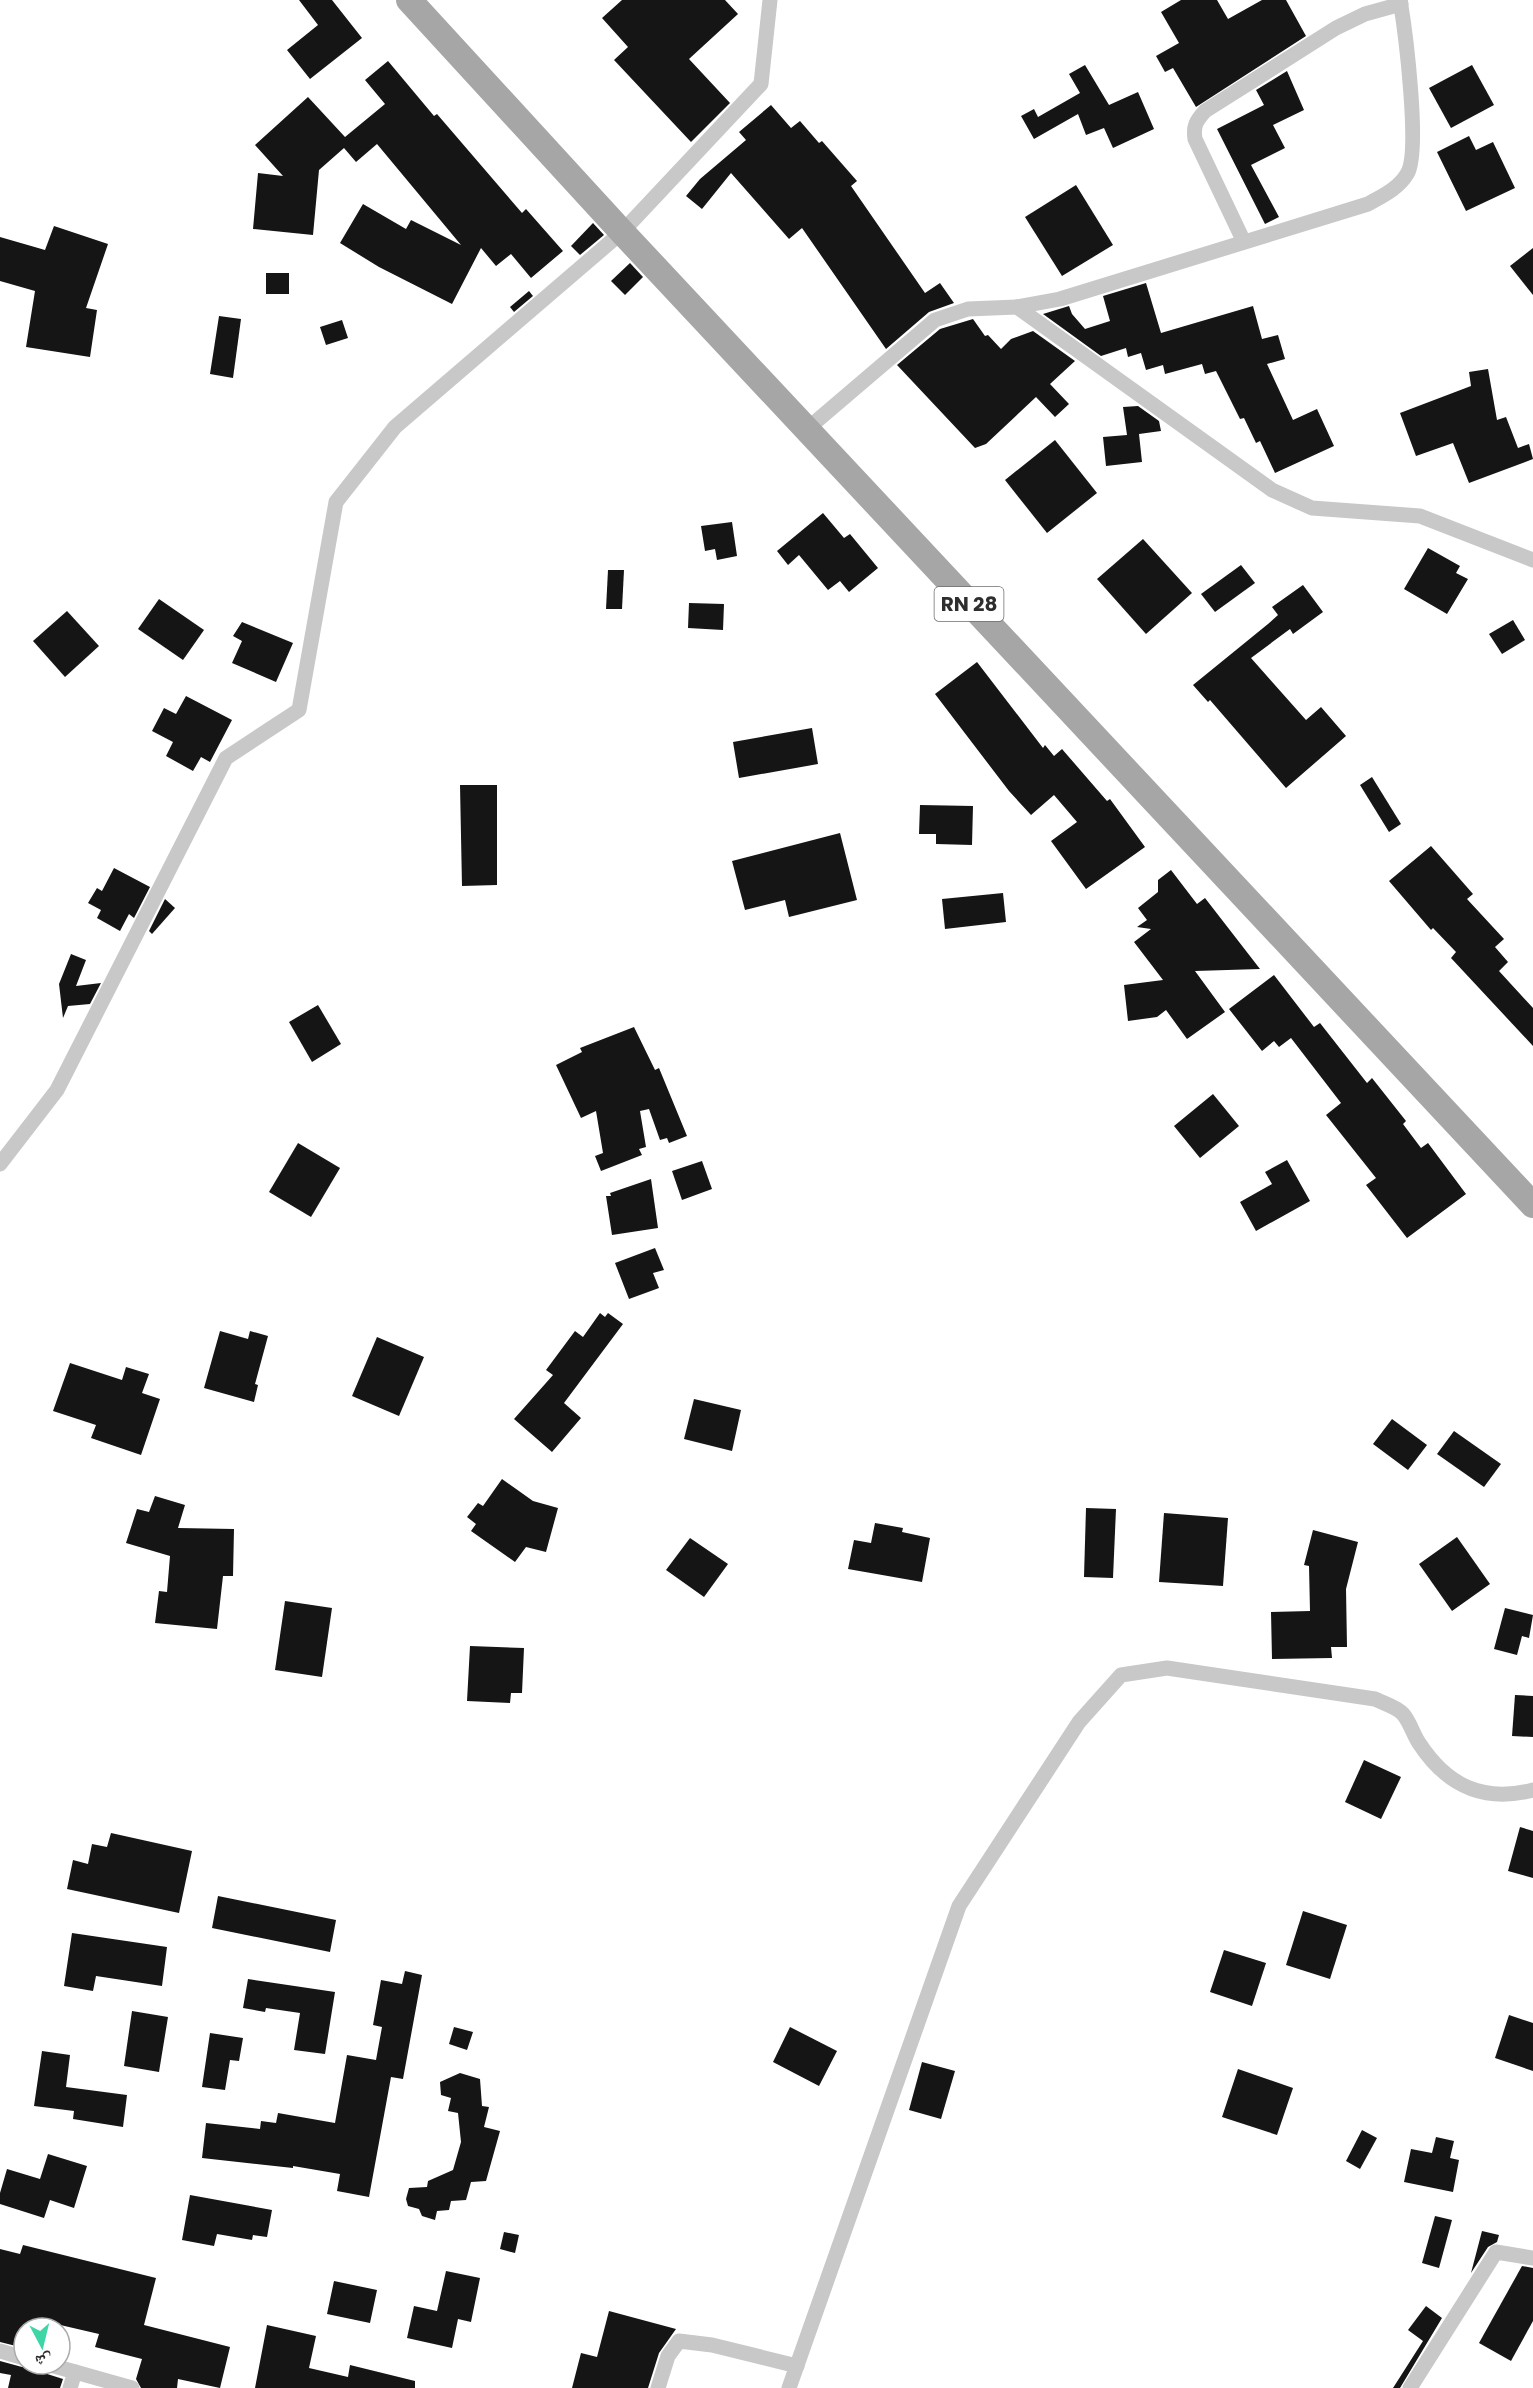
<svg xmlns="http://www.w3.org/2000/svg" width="1533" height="2388" font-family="Poppins,'Noto Naskh Arabic',sans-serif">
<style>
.building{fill:#151515}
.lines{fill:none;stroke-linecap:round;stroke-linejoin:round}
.street{stroke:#c8c8c8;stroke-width:15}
.primary{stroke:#a6a6a6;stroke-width:26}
.labels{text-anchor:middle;stroke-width:6;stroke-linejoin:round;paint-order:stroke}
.shield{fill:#fff;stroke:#6d6d6d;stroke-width:1.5}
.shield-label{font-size:20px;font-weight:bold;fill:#2e2e2e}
</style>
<rect width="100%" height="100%" fill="#fff"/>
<g class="building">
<path d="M299,0H332L362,38L310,79L287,50L318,25Z"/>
<path d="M622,0H725L738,14L689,59L730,103L691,142L614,60L628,47L602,18Z"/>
<path d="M1181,0H1217L1228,19L1262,0H1286L1306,36L1196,107L1173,68L1165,72L1156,56L1179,43L1161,12Z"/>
<path d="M388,61L434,116L437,114L522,213L526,209L563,251L531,278L511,254L496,266L481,248L452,304L379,267L340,243L363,204L406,229L411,220L461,245L377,144L356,162L344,148L319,170L313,235L253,229L258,173L283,176L255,145L308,97L345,137L385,104L365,80Z"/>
<path d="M1085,65L1109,105L1138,92L1154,129L1113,148L1104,128L1086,135L1078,114L1034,139L1021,116L1034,109L1038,117L1080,93L1069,74Z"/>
<path d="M1472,65L1494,105L1451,128L1429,88Z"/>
<path d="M1287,71L1304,110L1273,125L1285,148L1251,165L1279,217L1265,224L1217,129L1264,105L1256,90Z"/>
<path d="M771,105L791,128L800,121L819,143L822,141L857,181L851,186L925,293L940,283L954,303L929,312L886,349L802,228L789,239L731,173L702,209L686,196L700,179L746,140L739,132Z"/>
<path d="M1469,136L1476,150L1493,142L1515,188L1466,211L1437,152Z"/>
<path d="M1076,185L1113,245L1062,276L1025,217Z"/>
<path d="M593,223L604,235L580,255L571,246Z"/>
<path d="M54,226L108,244L86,308L97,310L90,357L26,347L35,291L0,281V237L45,250Z"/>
<path d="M1533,248V295L1510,266Z"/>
<path d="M630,263L643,277L625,295L611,281Z"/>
<rect x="266" y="273" width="23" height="21"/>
<path d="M1146,283L1161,333L1253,306L1262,339L1278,335L1285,359L1267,364L1293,420L1317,409L1334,446L1275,473L1260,441L1256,443L1244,418L1240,419L1216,371L1205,374L1202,364L1165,374L1163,365L1146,370L1141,353L1128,357L1126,348L1101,356L1043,314L1069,306L1072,314L1085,329L1110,321L1103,296Z"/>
<path d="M529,291L533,296L514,312L510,307Z"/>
<path d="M219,316L241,319L233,378L210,374Z"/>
<path d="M973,319L985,336L988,335L1001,349L1011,339L1033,331L1075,361L1050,384L1069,404L1055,417L1036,397L986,444L975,448L897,365L940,329Z"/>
<path d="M342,320L348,338L326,345L320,327Z"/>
<path d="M1488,369L1497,420L1506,417L1518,448L1529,444L1533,459L1469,483L1453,443L1416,456L1400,413L1471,386L1469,372Z"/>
<path d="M1138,406L1159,421L1161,431L1139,434L1142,462L1106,466L1103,437L1127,435L1123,407Z"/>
<path d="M1055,440L1097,493L1047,533L1005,480Z"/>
<path d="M823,513L844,538L850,534L878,568L849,592L840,581L828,590L799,555L788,565L777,551Z"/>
<path d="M732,522L737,556L717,560L715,549L705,551L701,526Z"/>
<path d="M1143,539L1192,593L1146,634L1097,579Z"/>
<path d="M1428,548L1460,566L1456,573L1468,579L1447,614L1404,589Z"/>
<path d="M1241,565L1255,583L1215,612L1201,594Z"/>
<path d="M608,570H624L622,609H606Z"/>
<path d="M1303,585L1323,612L1293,634L1290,629L1251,658L1306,720L1321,707L1346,736L1286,788L1210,700L1208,702L1193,685L1268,624L1278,615L1272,607Z"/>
<path d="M159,599L204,630L183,660L138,629Z"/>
<path d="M689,603L724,604L723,630L688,628Z"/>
<path d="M67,611L99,646L65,677L33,641Z"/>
<path d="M1513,620L1525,640L1502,654L1489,634Z"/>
<path d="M242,622L293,643L276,682L232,663L242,641L233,636Z"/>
<path d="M977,662L1043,748L1045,745L1054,756L1062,749L1107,801L1110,799L1145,847L1086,889L1051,841L1077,822L1054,795L1031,815L1009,791L935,694Z"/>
<path d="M186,696L232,720L210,762L201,757L193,771L166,756L173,742L152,731L164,708L176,714Z"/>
<path d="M812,728L818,764L739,778L733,742Z"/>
<path d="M1372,777L1401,824L1389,832L1360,785Z"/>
<path d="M460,785H497V885L462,886Z"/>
<path d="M920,805L973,806L972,845L936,844V834H919Z"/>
<path d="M840,833L857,900L789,917L785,900L745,910L732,861Z"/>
<path d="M1431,846L1473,894L1467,899L1504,939L1495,947L1508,962L1499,971L1533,1008V1046L1451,958L1456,952L1433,928L1431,930L1389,881Z"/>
<path d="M114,868L150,887L134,918L129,914L120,931L97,918L101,910L88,903L97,888L102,891Z"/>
<path d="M1171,870L1197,904L1205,898L1260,969L1195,971L1225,1012L1187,1039L1166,1010L1157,1017L1128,1021L1124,985L1163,980L1134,942L1151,929L1137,927L1147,920L1138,908L1158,892V880Z"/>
<path d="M1003,893L1006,922L945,929L942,899Z"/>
<path d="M165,899L175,908L152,934L149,931Z"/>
<path d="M71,954L86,960L76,986L101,983L90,1004L68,1006L63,1018L59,984Z"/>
<path d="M1274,975L1314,1027L1320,1023L1367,1083L1372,1078L1406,1121L1403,1124L1421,1148L1428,1143L1466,1194L1407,1238L1366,1185L1376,1178L1326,1115L1341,1103L1291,1038L1279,1047L1274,1041L1262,1051L1229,1009Z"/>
<path d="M318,1005L341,1044L312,1062L289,1022Z"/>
<path d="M634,1027L655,1070L659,1068L687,1136L669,1143L667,1138L660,1140L649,1109L640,1111L646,1147L639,1149L642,1155L601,1171L595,1156L603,1153L596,1111L581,1118L556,1065L582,1052L580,1048Z"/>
<path d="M1213,1094L1239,1126L1200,1158L1174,1126Z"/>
<path d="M298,1143L340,1168L311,1217L269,1192Z"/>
<path d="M1287,1160L1310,1201L1256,1231L1240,1202L1272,1184L1265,1172Z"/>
<path d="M702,1161L712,1189L682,1200L672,1171Z"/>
<path d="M651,1179L658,1228L612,1235L606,1196H611L610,1193Z"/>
<path d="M655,1248L664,1270L653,1273L659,1288L629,1299L615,1263Z"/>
<path d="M600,1313L605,1317L608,1313L623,1324L564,1403L581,1418L552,1452L514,1419L553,1375L546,1370L575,1331L583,1337Z"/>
<path d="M220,1331L248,1339L250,1331L268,1336L255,1384L258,1385L254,1402L204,1388Z"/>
<path d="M377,1337L424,1357L399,1416L352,1396Z"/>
<path d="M70,1363L122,1380L126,1367L149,1374L142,1393L160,1399L141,1455L91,1438L96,1425L53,1411Z"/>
<path d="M694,1399L741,1410L732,1451L684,1439Z"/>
<path d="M1392,1419L1427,1445L1408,1470L1373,1444Z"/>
<path d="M1454,1431L1501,1464L1484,1487L1437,1454Z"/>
<path d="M502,1479L533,1501L558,1508L546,1552L526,1547L515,1562L471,1531L476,1524L467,1517L478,1503L483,1506Z"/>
<path d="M155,1496L185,1505L178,1528L234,1529L233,1576H223L217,1629L155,1623L159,1591L167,1592L170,1556L126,1543L137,1509L149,1512Z"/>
<path d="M1086,1508L1116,1509L1113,1578L1084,1577Z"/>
<path d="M1164,1513L1228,1518L1223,1586L1159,1582Z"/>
<path d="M875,1523L903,1528L902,1532L930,1538L922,1582L848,1569L854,1540L871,1543Z"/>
<path d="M1313,1530L1358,1542L1346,1589L1347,1647H1331L1332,1658L1272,1659L1271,1612L1310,1611L1309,1566L1304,1565Z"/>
<path d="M1457,1537L1490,1584L1452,1611L1419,1564Z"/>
<path d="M690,1538L728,1564L704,1597L666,1570Z"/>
<path d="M285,1601L332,1608L322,1677L275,1670Z"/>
<path d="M1505,1608L1533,1615L1529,1638L1522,1636L1517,1655L1494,1649Z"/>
<path d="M470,1646L524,1648L522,1693H511L510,1703L467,1701Z"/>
<path d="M1515,1695L1533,1696V1737L1512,1736Z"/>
<path d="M1364,1760L1401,1777L1381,1819L1345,1802Z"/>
<path d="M1520,1827L1533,1831V1878L1508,1871Z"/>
<path d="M111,1833L192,1851L179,1913L67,1889L73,1860L88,1864L92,1844L107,1847Z"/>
<path d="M218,1896L336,1920L330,1952L212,1928Z"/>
<path d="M1303,1911L1347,1925L1330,1979L1286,1965Z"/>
<path d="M72,1933L167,1947L162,1986L96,1976L93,1991L64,1986Z"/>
<path d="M1224,1950L1266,1963L1252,2006L1210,1992Z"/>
<path d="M405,1971L422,1975L403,2079L391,2077L369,2197L337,2191L340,2174L293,2166V2168L202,2158L206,2123L260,2129L261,2121L276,2123L278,2113L335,2123L347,2055L376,2060L382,2027L373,2025L381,1980L402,1984Z"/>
<path d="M248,1979L335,1992L325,2054L294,2050L300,2013L266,2008L265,2012L243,2008Z"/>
<path d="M132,2011L168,2017L159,2072L124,2066Z"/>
<path d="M1509,2015L1533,2023V2071L1495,2058Z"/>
<path d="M454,2027L473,2032L467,2050L449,2044Z"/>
<path d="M790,2027L837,2051L819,2086L773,2062Z"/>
<path d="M210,2033L243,2038L239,2061L230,2060L225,2090L202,2087Z"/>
<path d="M42,2051L70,2055L66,2087L127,2095L123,2127L73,2119L74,2111L34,2106Z"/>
<path d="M922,2062L955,2071L941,2119L909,2110Z"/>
<path d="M1238,2069L1293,2088L1277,2135L1222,2117Z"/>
<path d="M460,2073L480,2079L482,2106L489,2107L484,2127L500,2131L486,2181L471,2182L466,2200L451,2201L449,2210L437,2211L435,2220L422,2216L419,2209L408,2206L406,2199L409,2188L427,2187L428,2181L453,2170L461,2142L458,2113L448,2111L451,2098L441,2095L440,2082Z"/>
<path d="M1362,2130L1377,2138L1360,2169L1346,2161Z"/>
<path d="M1436,2137L1454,2141L1450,2158L1459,2160L1453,2192L1404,2182L1411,2149L1432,2153Z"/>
<path d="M48,2154L87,2166L74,2208L50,2200L44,2218L0,2204V2193L7,2169L40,2179Z"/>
<path d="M190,2195L272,2210L267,2237L253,2235L252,2240L217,2234L214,2246L182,2240Z"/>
<path d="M1435,2216L1452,2220L1439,2268L1422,2263Z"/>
<path d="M1482,2231L1499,2235L1497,2242L1488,2247L1471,2273Z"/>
<path d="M504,2232L519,2235L515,2253L500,2249Z"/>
<path d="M23,2245L156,2278L144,2325L230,2347L220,2388L178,2379L177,2388H141L136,2379L142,2359L95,2347L99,2334L56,2324L55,2328H24V2348L0,2342V2249L20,2254Z"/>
<path d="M1522,2266L1533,2268V2321L1511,2361L1479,2343Z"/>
<path d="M446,2271L480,2278L471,2322L458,2319L452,2348L407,2338L414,2306L437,2311Z"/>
<path d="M334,2281L377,2290L370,2323L327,2314Z"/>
<path d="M1426,2306L1442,2318L1400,2388H1393L1423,2341L1408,2330Z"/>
<path d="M609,2311L676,2329L659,2353L648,2388H572L581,2353L597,2357Z"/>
<path d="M267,2325L316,2336L309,2368L348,2377L350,2365L415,2381V2388H255Z"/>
<path d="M0,2361L22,2367L37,2365L44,2373L63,2379L60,2388H8L11,2375L0,2373Z"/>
</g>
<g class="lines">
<g class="street">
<path d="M1244,242L1195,139C1193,126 1196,121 1205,111L1336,28L1365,14L1401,4"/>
<path d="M1017,307L1272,490L1312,508L1420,516L1533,560"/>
<path d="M806,430L935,320L968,309L1017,307L1060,299L1368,204C1382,196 1398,189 1407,174C1421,153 1405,29 1400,0"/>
<path d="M0,1164L57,1090L226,758L299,710L336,502L395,427L622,232L761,84L770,0"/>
<path d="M0,2351L24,2358"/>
<path d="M47,2364L132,2388"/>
<path d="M70,2388L75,2372"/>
<path d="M658,2388L668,2356L679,2341L712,2345L797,2366"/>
<path d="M789,2388L959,1906L1079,1722L1121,1675L1167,1668L1375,1699C1383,1703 1397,1707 1403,1714C1410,1722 1413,1734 1419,1743C1447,1786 1483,1803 1533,1790"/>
<path d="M1410,2388L1496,2252L1533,2258"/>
</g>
<path class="primary" d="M409,0L622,232L1533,1205"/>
</g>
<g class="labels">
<rect class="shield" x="934.5" y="587" width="69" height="34" rx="4.5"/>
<g class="shield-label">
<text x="969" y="611">RN 28</text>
</g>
</g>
<g transform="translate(42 2346) rotate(173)"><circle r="28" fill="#ffffff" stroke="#ababab" stroke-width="1.5"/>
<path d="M0-4.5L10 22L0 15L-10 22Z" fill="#3ed6a7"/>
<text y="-9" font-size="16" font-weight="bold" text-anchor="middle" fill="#2e2e2e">ش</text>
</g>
</svg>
